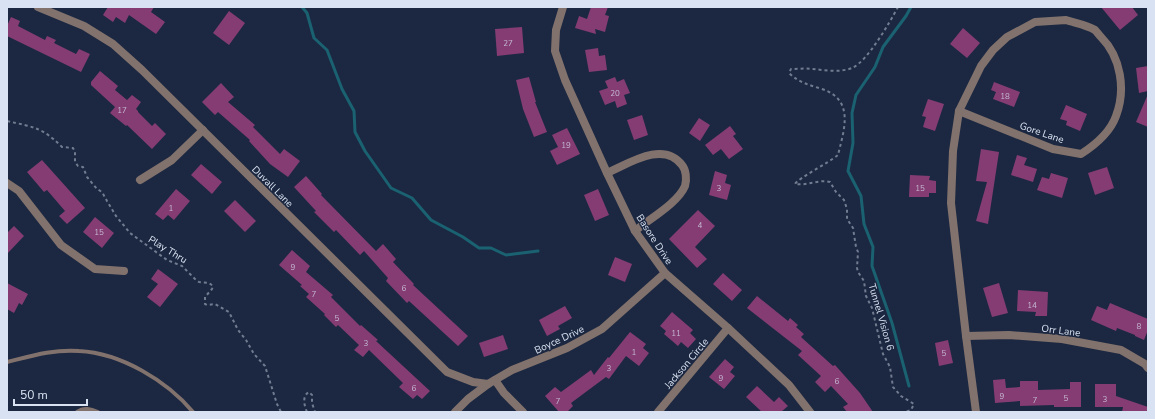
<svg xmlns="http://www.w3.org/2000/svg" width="1155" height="419" font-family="'Nunito Sans',sans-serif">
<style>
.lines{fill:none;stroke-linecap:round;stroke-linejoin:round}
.stream{stroke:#1a6271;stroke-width:3}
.building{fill:#843c72}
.path{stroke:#717c91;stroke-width:2;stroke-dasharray:3 3;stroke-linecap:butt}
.service{stroke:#82726d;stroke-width:4}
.minor{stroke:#82726d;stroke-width:8}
.labels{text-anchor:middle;stroke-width:3;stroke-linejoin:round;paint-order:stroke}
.number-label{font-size:8px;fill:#c4b8d2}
.street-label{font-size:10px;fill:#d9e2f2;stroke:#1c2841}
</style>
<rect width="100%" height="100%" fill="#1c2841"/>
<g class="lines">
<g class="stream">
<path d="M302,7L307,13L314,38L327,50L342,89L354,111L355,132L365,151L391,188L412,198L431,220L463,237L479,248H491L506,255L538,251"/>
<path d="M909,386L892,323L872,266L873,247L864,224L861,196L848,171L853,143L852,113L856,95L875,67L883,47L906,16L911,7"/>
</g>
</g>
<g class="building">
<path d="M108,7H154L151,12L165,22L156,34L129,15L125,23L116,17L113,22L103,15Z"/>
<path d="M591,7H608L605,15L609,16L605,32L595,29L596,34L575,28L579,16L587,19Z"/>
<path d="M1101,7H1132L1138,15L1120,30Z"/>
<path d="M229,11L245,23L229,45L213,33Z"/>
<path d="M11,17L20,21L18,26L45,40L47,36L56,40L54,43L76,54L79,49L90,54L81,72L7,36V26Z"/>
<path d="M522,27L524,53L497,56L495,29Z"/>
<path d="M963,28L980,43L967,58L950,44Z"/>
<path d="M598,48L599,56L605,55L607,70L589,72L585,50Z"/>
<path d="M1148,66V91L1139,93L1136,68Z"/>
<path d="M100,71L118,86L115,90L127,100L132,95L141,102L136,109L138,111V112L152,126L155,123L166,134L152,149L127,125L126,126L110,113L115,107L91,85V82Z"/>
<path d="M529,77L536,102H535L547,132L534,137L523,109L516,80Z"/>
<path d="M615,77L617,82L624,79L630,93L624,95L627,104L617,108L615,101L605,105L599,91L608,88L605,81Z"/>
<path d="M994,82L1020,92L1014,107L993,99L996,92L991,90Z"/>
<path d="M221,83L234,97L228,102L255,125L253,127L280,154L284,149L300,161L288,177L270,164L249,141L250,140L218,112L215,115L202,102Z"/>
<path d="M1148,94V127L1136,122Z"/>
<path d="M928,99L944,104L935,131L923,127L926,117L922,116Z"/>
<path d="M1066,105L1087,114L1080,131L1066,125L1067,121L1060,119Z"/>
<path d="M642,115L648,135L634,140L627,120Z"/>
<path d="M699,118L710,125L700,141L689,133Z"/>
<path d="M730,126L736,134L733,136L743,149L729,159L721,149L713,155L705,145Z"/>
<path d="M567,128L580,154L557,165L550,151L558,147L552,135Z"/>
<path d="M981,149L999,152L988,224L976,221L987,182L976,181Z"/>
<path d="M1017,155L1027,158L1024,165L1037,169L1033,182L1011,175Z"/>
<path d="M42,160L85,208L67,224L59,216L65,211L47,190L44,192L27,172Z"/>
<path d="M201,164L222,182L212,194L191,175Z"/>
<path d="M1107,167L1114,188L1095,195L1088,173Z"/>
<path d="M715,171L727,175L725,183L731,185L727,200L709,195Z"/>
<path d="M1051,173L1068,178L1062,198L1037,190L1042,177L1049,179Z"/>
<path d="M910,175L930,176L929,180L936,181V193H929V197H909Z"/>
<path d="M306,176L322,194L321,195L376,251L383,244L396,259L393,262L414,284L413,285L468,336L458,346L409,301L407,303L386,281L388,278L364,251L360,255L336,230L334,232L314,212L316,211L294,187Z"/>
<path d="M176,189L190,201L174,220L168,215L163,220L155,214Z"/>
<path d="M598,189L609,215L595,221L584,195Z"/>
<path d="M235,200L256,221L245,232L224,211Z"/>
<path d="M698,210L715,226L695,247L707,259L697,268L669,239Z"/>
<path d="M95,217L114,233L102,248L83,232Z"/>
<path d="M14,226L24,236L7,254V233Z"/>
<path d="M292,250L310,266L306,272L333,295L331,297L360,326L361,325L378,340L376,341L430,391L422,399L417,395L413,399L399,387L403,383L369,350L363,357L354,350L359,345L338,325L336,327L324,315L325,314L306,297L309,294L300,286L302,285L279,265Z"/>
<path d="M615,257L632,264L625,282L608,275Z"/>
<path d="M158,269L178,284L160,307L147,297L158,284L151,279Z"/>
<path d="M723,273L742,290L732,301L713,284Z"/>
<path d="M7,283L28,294L22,305L19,303L14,313L7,309Z"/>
<path d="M999,283L1008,313L992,317L983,288Z"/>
<path d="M1018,290L1048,292L1047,316H1035L1036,312L1017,311Z"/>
<path d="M757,296L788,321L790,318L798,325L796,327L804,334L801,337L833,366L835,365L860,393L873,412H847L843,407L848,404L831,386L825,392L815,382L821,376L798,355L802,351L747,308Z"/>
<path d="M1110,303L1148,319V330L1144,340L1135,336V335L1117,328L1116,331L1091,320L1097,306L1107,310Z"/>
<path d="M565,306L572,318L558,326L560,329L547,336L539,320Z"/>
<path d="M672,312L693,330L690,333L696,339L688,348L681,342L678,346L664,334L666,331L660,326Z"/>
<path d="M630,332L646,344L643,348L649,353L639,366L626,356L609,379L606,377L571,403L573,406L567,412H559L545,396L555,387L561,392L591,370L594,375L608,357L609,358Z"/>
<path d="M503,335L508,349L484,357L479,343Z"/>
<path d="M948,340L953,363L939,366L935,343Z"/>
<path d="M725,359L734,367L730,372L735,376L724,389L709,377Z"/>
<path d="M1005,379L1006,388L1020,387V381H1038V390L1070,389V382H1081V407H1054V405L1020,406V401L995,403L993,380Z"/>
<path d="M1095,384H1116V396L1148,407V412H1122L1123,407H1095Z"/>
<path d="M757,386L774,402L779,397L788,406L781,412H762L746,397Z"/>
</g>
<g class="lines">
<g class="path">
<path d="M898,7C890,22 867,62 852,68C839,73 825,70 812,69C805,68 798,69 791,69L789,73C799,83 810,85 822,89C855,100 844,130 838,155C830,162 797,179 795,184C807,186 819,179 830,182L836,192L844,200L847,209V219L853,228L856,247L858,252L857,268L858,272L864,281L866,296L872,308L883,354L890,367L893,387L901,396L914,404L911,410L905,412"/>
<path d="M7,121C33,127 42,127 62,147L73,148L75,152V162L78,166L83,167L87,177L97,189L102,192L107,201L116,216L130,233L167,260L182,266L195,279L199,282L209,283L213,286L212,289L205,297V304L207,305L215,304L229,312L238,330L246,340L254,354L265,366L277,404L281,412"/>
<path d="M307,412C304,405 302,396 309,392L312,395V403L315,412"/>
</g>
<g class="service">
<path d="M7,362C31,356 54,349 79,351C121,353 167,381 193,412"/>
<path d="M77,412C84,407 91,409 98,412"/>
</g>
<g class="minor">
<path d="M38,7L84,26L113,44L142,70L447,372L473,382L488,384"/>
<path d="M563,7L556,30L555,51L565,80L607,173L635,231L665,273L728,328L789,385L810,412"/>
<path d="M1066,20C1075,23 1087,25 1095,30C1097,32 1099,35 1101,37C1121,57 1126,90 1116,116C1110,133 1095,145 1081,154L1053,149L959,111L981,66L993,50L1007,37L1035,22Z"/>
<path d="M959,111L953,151L951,203L966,336L976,412"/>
<path d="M607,173C628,164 663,140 682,165C686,170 687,179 685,186C678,203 649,219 635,231"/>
<path d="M140,180L172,160L203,130"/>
<path d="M7,183L19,191L61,245L95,269L124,271"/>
<path d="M966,336L1009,335L1062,339L1121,350L1145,364L1148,368"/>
<path d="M495,380L504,393L523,412"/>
<path d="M455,412L468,399L488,384L512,370L567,348L602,329L665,273"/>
<path d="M658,412L728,328"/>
</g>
</g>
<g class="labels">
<g class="number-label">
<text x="508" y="46">27</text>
<text x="615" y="96">20</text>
<text x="1005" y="99">18</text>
<text x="122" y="113">17</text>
<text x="566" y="148">19</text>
<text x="719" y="191">3</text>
<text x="920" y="191">15</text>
<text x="171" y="211">1</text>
<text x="700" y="228">4</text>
<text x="99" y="235">15</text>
<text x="293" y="270">9</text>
<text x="404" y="291">6</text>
<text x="314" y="297">7</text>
<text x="1032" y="308">14</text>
<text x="337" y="321">5</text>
<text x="1139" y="329">8</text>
<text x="676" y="336">11</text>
<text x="366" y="346">3</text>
<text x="634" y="355">1</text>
<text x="944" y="356">5</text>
<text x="609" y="371">3</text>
<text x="721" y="381">9</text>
<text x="837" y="384">6</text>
<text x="414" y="391">6</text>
<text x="1002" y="399">9</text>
<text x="1066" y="401">5</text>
<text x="1105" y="402">3</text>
<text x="1035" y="403">7</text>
<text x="558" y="404">7</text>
</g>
<g class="street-label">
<text transform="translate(1042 132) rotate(19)" y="4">Gore Lane</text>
<text transform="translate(273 186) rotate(45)" y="4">Duvall Lane</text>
<text transform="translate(655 239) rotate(57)" y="4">Basore Drive</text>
<text transform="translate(168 249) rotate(31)" y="4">Play Thru</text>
<text transform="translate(882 317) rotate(74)" y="4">Tunnel Vision 6</text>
<text transform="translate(1061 330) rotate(7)" y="4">Orr Lane</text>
<text transform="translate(559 339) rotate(-25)" y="4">Boyce Drive</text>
<text transform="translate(686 363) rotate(-50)" y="4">Jackson Circle</text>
</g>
</g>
<rect width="1155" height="419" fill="none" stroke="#d9e2f2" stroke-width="16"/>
<path d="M14 399v6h73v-6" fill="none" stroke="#d9e2f2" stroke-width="2"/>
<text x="20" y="399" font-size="12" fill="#d9e2f2" stroke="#1c2841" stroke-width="3" paint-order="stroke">50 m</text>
</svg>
